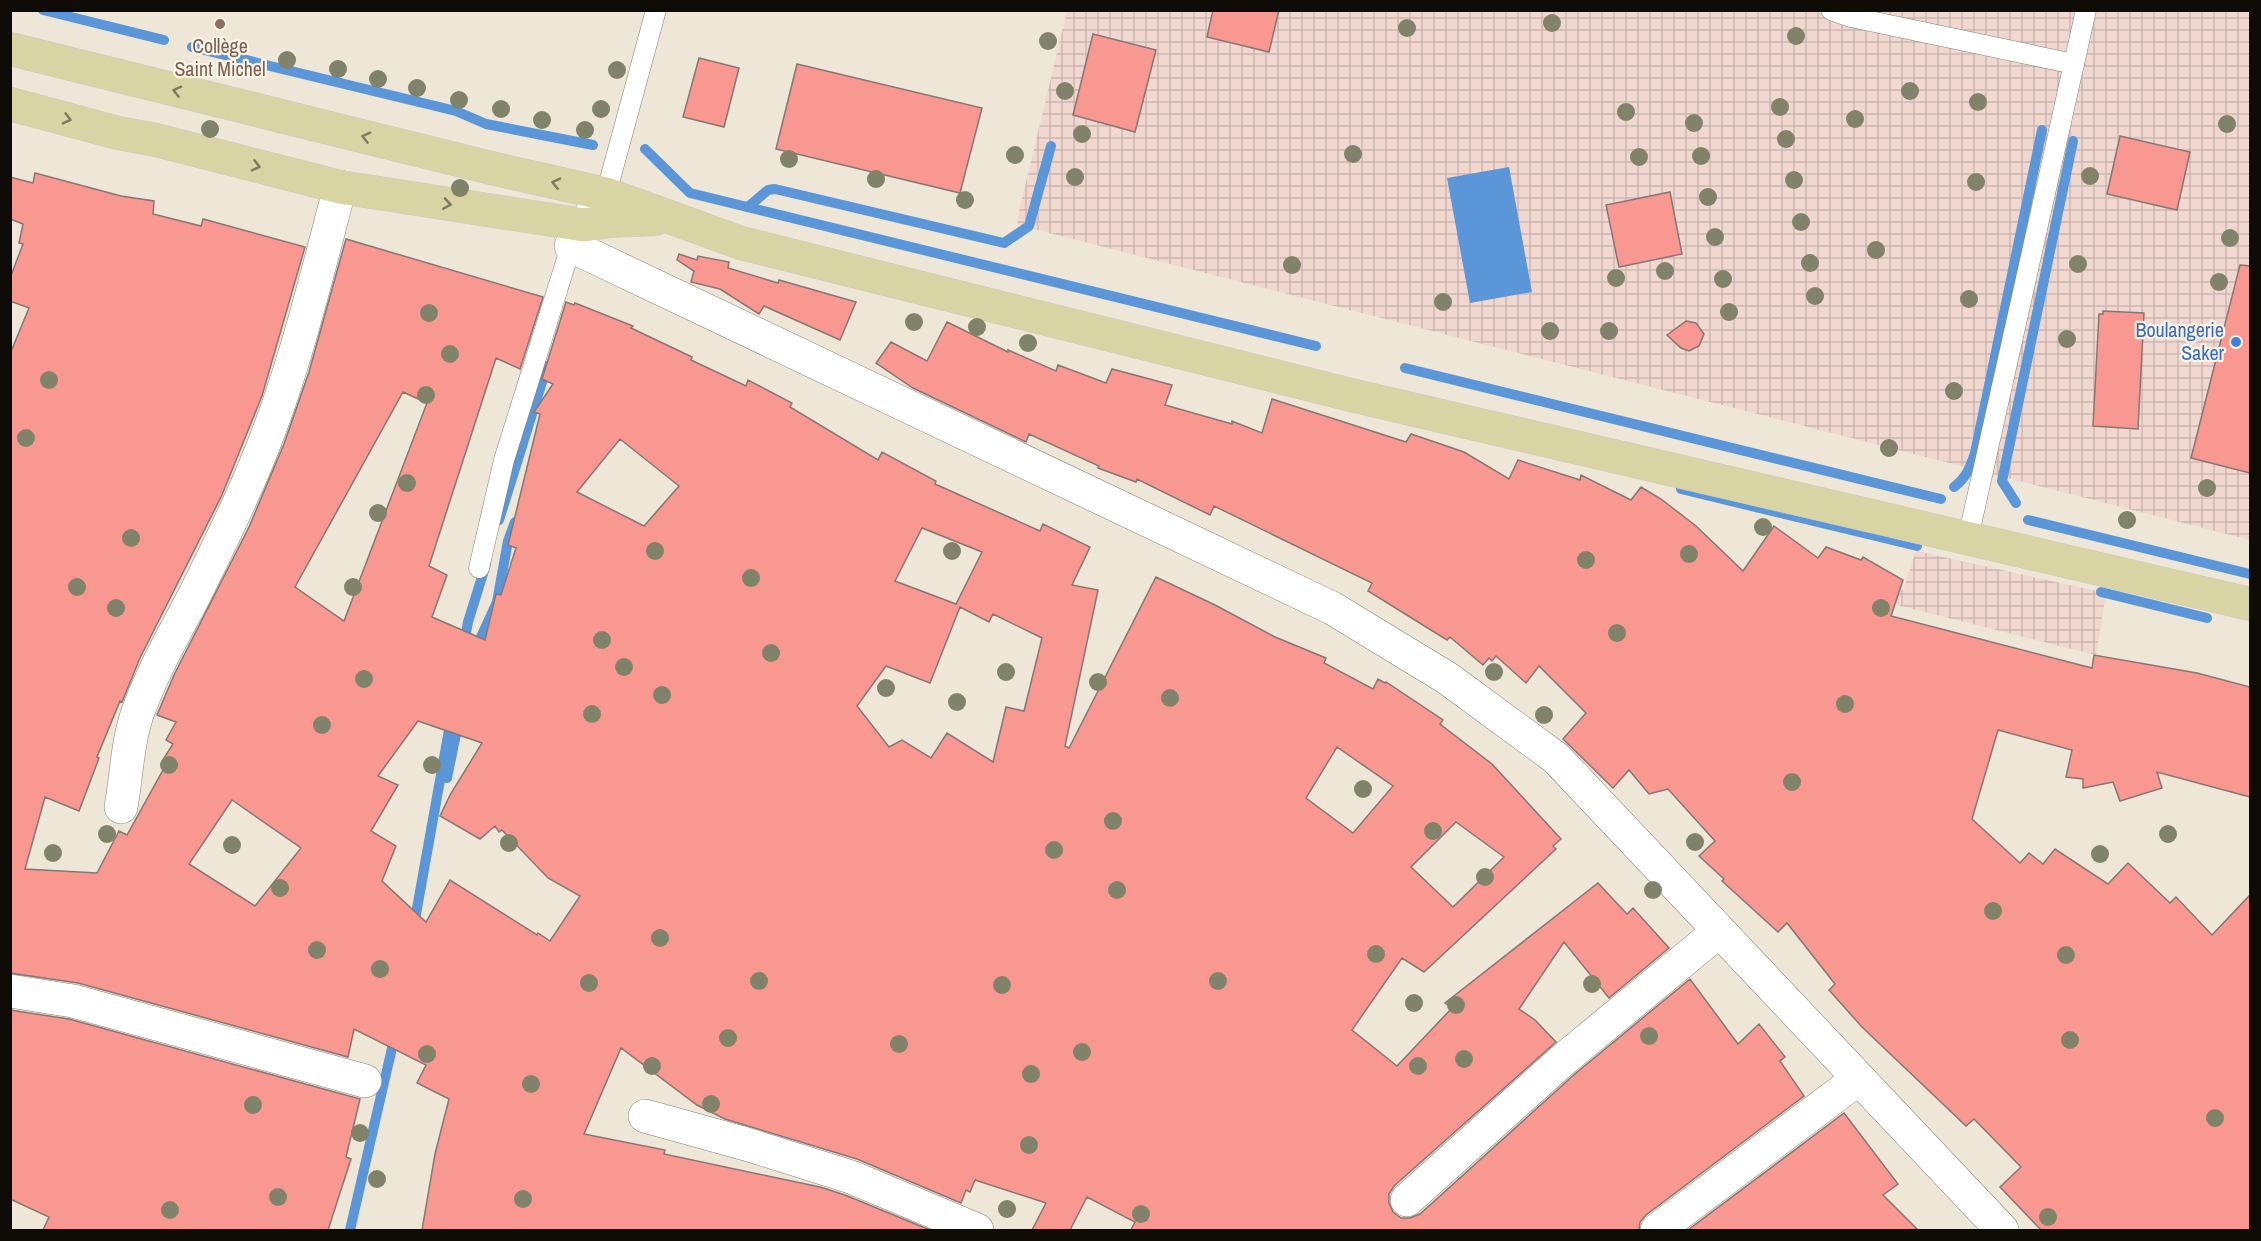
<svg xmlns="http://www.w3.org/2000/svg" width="2261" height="1241" font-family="'Archivo Narrow',sans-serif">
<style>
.industrial{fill:url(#industrial-grid)}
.water{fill:#5b96d8}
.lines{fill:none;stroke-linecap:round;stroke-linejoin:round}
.stream{stroke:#5b96d8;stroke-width:10}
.building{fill:#f89891;stroke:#877674;stroke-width:1.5;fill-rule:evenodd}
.service-casing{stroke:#867f71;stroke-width:21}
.minor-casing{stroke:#867f71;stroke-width:34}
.primary-casing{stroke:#cacac9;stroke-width:34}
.service{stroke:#fff;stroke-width:20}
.minor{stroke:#fff;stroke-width:33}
.primary{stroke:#d9d4a4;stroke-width:33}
.tree{fill:#808369}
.oneway{stroke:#7e7a5e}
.education-dot{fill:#8d6e63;stroke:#fbf4e4;stroke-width:2}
.shop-dot{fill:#3f7fe0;stroke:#fbf4e4;stroke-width:2}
.labels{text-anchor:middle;stroke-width:4.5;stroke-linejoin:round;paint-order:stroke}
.education-label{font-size:20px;fill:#785e54;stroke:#fbf4e4}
.shop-label{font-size:20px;fill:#366cbe;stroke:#fbf4e4;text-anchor:end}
</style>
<defs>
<pattern id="industrial-grid" width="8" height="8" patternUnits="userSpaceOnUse" patternTransform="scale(1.5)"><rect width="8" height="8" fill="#f0d7d0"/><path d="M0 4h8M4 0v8" fill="none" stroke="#cdb7b1"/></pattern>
</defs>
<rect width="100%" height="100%" fill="#eee6d7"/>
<g class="industrial">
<path d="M1067,11H2250V540L1018,225L1017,220Z"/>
<path d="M1916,551L2106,593L2096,655L1893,604L1896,590H1903Z"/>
</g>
<path class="water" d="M1509,167L1532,292L1470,303L1447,178Z"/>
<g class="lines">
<g class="stream">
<path d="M43,10L164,40"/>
<path d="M192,47L456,111L486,124L593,145"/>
<path d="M645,149L690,193L1316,346"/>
<path d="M748,207L768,190L775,189L1004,243L1029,226L1051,146"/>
<path d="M1405,368L1941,499"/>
<path d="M1954,487C1966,478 1970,468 1975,453L2042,130"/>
<path d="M1681,489L1917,546"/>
<path d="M2016,503L2002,481L2073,141"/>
<path d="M499,520L547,366"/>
<path d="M2028,520L2250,574"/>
<path d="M2101,592L2207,618"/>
<path d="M464,644L468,622L486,564"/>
<path d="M475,650L497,602L508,541L515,522"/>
<path d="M447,778L459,720"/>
<path d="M414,925L451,719"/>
<path d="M350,1230L395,1035"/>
</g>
</g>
<g class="building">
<path d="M1213,10H1279L1269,52L1207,37Z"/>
<path d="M1093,34L1156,50L1135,132L1073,115Z"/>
<path d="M699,58L739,68L724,127L683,117Z"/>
<path d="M797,64L982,108L960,193L776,149Z"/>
<path d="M2120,136L2190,152L2177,210L2107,194Z"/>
<path d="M35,173L121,196L154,201L153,214L201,226L203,219L305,247L262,396L222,495L140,658L122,702L120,701L97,757L99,758L79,811L45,797L25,869L97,873L119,831L127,835L168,761L164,758L173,744L166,740L176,722L157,715L174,675L249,527L284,444L309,372L346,239L543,297L520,369L496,358L429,566L447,575L432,617L485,640L496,594L501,595L516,548L508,545L540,414L534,412L553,384L542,379L566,302L574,305L575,303L633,326L631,328L692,357L691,360L746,386L748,380L792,403L790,407L878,460L882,452L936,481L935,484L1040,531L1043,524L1090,547L1072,585L1098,590L1065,746L1069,748L1156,577L1215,605L1275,637L1326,658L1324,663L1373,689L1378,679L1385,683L1386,682L1443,720L1440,724L1492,764L1561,839L1553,846L1556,849L1424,972L1402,958L1352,1030L1397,1066L1452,1008L1445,1003L1598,883L1627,914L1633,908L1669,948L1609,998L1564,942L1519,1009L1535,1020L1556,1042L1394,1186L1389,1194V1203L1393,1212L1401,1218H1410L1420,1214L1576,1073L1690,979L1738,1044L1759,1024L1785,1057L1780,1061L1804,1096L1646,1215L1640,1222L1639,1230H1131L1135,1222L1087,1197L1070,1230H1032L1046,1203L975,1180L970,1192L966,1190L961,1203L857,1159L725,1119L697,1105L621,1048L584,1134L665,1150L664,1154L820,1187L845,1195L930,1230H422L435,1154L449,1099L417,1083L426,1065L354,1029L348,1057L78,983L10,973V354L29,308L10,301V278L23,244L19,243L23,224L10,219V177L33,183ZM403,392L427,403L344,621L295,587ZM620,439L679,486L644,526L577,492ZM922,528L982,552L956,604L895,581ZM960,607L989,622L993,614L1042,638L1024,711L1006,707L993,762L947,733L931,758L902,740L889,747L857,706L886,666L930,683ZM418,721L482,743L450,795L440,816L480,839L495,826L499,832L502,830L548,878L580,896L550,941L538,933L537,935L450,880L426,922L382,881L396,846L371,831L398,785L378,776ZM1337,747L1393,786L1353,833L1306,798ZM232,800L301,848L255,906L189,864ZM1456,822L1504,857L1453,907L1411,867Z"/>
<path d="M1670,192L1682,254L1619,267L1606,205Z"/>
<path d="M679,254L697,260L698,256L729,262L728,268L778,283L779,280L856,302L840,340L764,306L759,314L720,289L691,282L694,271L677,260Z"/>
<path d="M2240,265L2250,266V473L2191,458Z"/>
<path d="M2103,311L2144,313L2138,429L2093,426L2099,314H2103Z"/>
<path d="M1686,321L1696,323L1704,334L1699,346L1689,351L1681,348L1667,335Z"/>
<path d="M947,322L1008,352V350L1056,371L1058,365L1106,383L1112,369L1172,385L1165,405L1232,424V421L1262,433L1272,399L1406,442L1411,434L1464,452L1509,479L1518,460L1580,480L1581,475L1631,500L1641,487L1661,499L1696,526L1743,571L1774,526L1818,558L1826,547L1861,560L1863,557L1903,580L1891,616L2092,668L2094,655L2197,673L2250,687V797L2157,772L2162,788L2120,801L2113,782L2083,788V779L2066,777L2072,750L1998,730L1972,819L2020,863L2029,853L2043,864L2055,849L2108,884L2128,863L2170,903L2176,897L2212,935L2250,895V1230H2041L2000,1187L2021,1167L1974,1119L1966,1126L1862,1027L1829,990L1835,984L1787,923L1778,932L1722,881L1724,879L1699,856L1715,841L1668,789L1649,794L1629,770L1613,788L1563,739L1586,713L1539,666L1526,683L1496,656L1492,661L1489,658L1483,665L1450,637L1447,640L1368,591L1372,583L1214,506L1210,515L1137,479L1136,482L1098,468L1099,466L1029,434L1026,442L913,388L876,363L891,342L927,361Z"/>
<path d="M10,1010L69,1019L360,1099L346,1157L351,1159L328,1230H43L49,1217L10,1199Z"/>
<path d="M1844,1113L1898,1184L1883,1195L1918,1230H1688Z"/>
</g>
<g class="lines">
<defs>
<g id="service">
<path d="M1831,10L1851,17L2074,64"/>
<path d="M606,194L656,10"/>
<path d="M1968,538L2086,10"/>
<path d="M479,568L504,460L571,246"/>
</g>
<g id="minor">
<path d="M598,204L571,246L1332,608L1447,678L1556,758L2002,1230"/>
<path d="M121,807C127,774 127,741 139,709C153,671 174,634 193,598C214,556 235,514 253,471C292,380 315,282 340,187"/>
<path d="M10,991L73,1001L365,1081"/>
<path d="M645,1116L746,1144L851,1177L977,1230"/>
<path d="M1407,1200L1564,1059L1719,931"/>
<path d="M1657,1230L1858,1079"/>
</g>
<g id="primary">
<path d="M10,49L491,168L606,194L741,243L1355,396L2250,604"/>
<path d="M10,104L118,133L156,140L340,187L584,225L609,221L655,219"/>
</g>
</defs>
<use href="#service" class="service-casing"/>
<use href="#minor" class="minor-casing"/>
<use href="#primary" class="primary-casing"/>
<use href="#service" class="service"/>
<use href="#minor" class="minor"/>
<use href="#primary" class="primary"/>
</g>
<g class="tree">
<circle cx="1552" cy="23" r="9"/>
<circle cx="1407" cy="28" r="9"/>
<circle cx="1796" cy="36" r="9"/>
<circle cx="1048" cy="41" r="9"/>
<circle cx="287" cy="60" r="9"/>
<circle cx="338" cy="69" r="9"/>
<circle cx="617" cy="70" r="9"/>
<circle cx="378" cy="79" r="9"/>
<circle cx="417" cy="88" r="9"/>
<circle cx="1065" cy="91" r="9"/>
<circle cx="1910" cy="91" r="9"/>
<circle cx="459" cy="100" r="9"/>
<circle cx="1978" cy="102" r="9"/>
<circle cx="1780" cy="107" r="9"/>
<circle cx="501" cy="109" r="9"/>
<circle cx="601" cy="109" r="9"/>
<circle cx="1626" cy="112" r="9"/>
<circle cx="1855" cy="119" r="9"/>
<circle cx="542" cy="120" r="9"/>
<circle cx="1694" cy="123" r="9"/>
<circle cx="2227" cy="124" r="9"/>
<circle cx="210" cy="129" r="9"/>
<circle cx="585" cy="130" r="9"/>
<circle cx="1082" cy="134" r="9"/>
<circle cx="1786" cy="139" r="9"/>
<circle cx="1353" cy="154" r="9"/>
<circle cx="1015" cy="155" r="9"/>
<circle cx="1701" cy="156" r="9"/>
<circle cx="1639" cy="157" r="9"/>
<circle cx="789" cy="159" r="9"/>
<circle cx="2090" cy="176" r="9"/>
<circle cx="1075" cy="177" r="9"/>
<circle cx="876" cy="179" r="9"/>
<circle cx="1794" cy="180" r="9"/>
<circle cx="1976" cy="182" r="9"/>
<circle cx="460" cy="188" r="9"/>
<circle cx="1708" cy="197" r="9"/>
<circle cx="965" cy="200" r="9"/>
<circle cx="1801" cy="222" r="9"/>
<circle cx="1715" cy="237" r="9"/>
<circle cx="2230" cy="238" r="9"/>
<circle cx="1876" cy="250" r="9"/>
<circle cx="1810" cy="263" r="9"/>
<circle cx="2078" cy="264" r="9"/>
<circle cx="1292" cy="265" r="9"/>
<circle cx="1665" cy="271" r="9"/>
<circle cx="1616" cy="278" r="9"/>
<circle cx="1723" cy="279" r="9"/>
<circle cx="2219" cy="282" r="9"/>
<circle cx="1815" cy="296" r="9"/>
<circle cx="1969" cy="299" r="9"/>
<circle cx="1443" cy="302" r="9"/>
<circle cx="1729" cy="312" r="9"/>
<circle cx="429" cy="313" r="9"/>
<circle cx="914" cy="322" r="9"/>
<circle cx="977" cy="327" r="9"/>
<circle cx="1550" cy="331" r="9"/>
<circle cx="1609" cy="331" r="9"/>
<circle cx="2067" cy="339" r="9"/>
<circle cx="1028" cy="343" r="9"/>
<circle cx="450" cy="354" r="9"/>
<circle cx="49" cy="380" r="9"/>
<circle cx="1954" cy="391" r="9"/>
<circle cx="426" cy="395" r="9"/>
<circle cx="26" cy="438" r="9"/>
<circle cx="1889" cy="448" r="9"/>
<circle cx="407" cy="483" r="9"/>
<circle cx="2207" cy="488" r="9"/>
<circle cx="378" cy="513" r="9"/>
<circle cx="2127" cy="520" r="9"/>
<circle cx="1763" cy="527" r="9"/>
<circle cx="131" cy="538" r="9"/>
<circle cx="655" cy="551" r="9"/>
<circle cx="952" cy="551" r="9"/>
<circle cx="1689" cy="554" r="9"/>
<circle cx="1586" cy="560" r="9"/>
<circle cx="751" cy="578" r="9"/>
<circle cx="77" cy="587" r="9"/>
<circle cx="353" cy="587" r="9"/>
<circle cx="116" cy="608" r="9"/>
<circle cx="1881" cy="608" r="9"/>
<circle cx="1617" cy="633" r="9"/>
<circle cx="602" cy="640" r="9"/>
<circle cx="771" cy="653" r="9"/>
<circle cx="624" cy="667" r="9"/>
<circle cx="1006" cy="672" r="9"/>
<circle cx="1494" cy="672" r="9"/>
<circle cx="364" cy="679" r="9"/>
<circle cx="1098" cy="682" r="9"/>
<circle cx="886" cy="688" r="9"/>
<circle cx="662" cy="695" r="9"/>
<circle cx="1170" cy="698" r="9"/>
<circle cx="957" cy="702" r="9"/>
<circle cx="1845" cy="704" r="9"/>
<circle cx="592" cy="714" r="9"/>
<circle cx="1544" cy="715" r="9"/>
<circle cx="322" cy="725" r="9"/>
<circle cx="169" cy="765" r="9"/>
<circle cx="432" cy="765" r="9"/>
<circle cx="1792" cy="782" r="9"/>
<circle cx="1363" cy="789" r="9"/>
<circle cx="1113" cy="821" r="9"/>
<circle cx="1433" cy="831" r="9"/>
<circle cx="107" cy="834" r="9"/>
<circle cx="2168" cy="834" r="9"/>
<circle cx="1695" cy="842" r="9"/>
<circle cx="509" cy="843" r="9"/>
<circle cx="232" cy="845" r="9"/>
<circle cx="1054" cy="850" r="9"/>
<circle cx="53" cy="853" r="9"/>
<circle cx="2100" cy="854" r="9"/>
<circle cx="1485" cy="877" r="9"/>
<circle cx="280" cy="888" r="9"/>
<circle cx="1117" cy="890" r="9"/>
<circle cx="1653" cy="890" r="9"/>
<circle cx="1993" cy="911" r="9"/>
<circle cx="660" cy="938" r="9"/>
<circle cx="317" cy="950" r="9"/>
<circle cx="1376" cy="954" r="9"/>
<circle cx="2066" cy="955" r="9"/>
<circle cx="380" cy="969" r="9"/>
<circle cx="759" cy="981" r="9"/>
<circle cx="1218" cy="981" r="9"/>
<circle cx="589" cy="983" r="9"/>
<circle cx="1592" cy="984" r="9"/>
<circle cx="1002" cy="985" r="9"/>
<circle cx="1414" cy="1003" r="9"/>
<circle cx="1456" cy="1005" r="9"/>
<circle cx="1649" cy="1036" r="9"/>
<circle cx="728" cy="1038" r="9"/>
<circle cx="2070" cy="1040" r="9"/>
<circle cx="899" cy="1044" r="9"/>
<circle cx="1082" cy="1052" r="9"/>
<circle cx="427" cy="1054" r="9"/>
<circle cx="1464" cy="1059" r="9"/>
<circle cx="652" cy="1066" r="9"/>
<circle cx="1418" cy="1066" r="9"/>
<circle cx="1031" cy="1074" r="9"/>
<circle cx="531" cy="1084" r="9"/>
<circle cx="711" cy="1104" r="9"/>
<circle cx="253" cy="1105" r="9"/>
<circle cx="2215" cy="1118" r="9"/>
<circle cx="360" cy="1133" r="9"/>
<circle cx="1029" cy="1145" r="9"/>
<circle cx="377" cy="1179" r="9"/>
<circle cx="278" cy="1197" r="9"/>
<circle cx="523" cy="1199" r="9"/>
<circle cx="1007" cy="1209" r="9"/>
<circle cx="170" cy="1210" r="9"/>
<circle cx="1141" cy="1214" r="9"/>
<circle cx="2048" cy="1217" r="9"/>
</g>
<defs><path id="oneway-chevron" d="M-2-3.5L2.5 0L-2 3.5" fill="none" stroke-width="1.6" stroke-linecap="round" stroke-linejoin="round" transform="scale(1.5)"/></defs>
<g class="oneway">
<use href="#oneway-chevron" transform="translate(177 91) rotate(-166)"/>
<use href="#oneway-chevron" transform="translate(67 119) rotate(15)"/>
<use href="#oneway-chevron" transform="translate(366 137) rotate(-166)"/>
<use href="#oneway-chevron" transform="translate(256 166) rotate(15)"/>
<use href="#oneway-chevron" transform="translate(556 183) rotate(-167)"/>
<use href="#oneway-chevron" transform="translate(447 204) rotate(9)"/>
</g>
<circle class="education-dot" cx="220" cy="24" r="6"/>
<circle class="shop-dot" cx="2236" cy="342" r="6"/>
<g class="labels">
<g class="education-label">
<text x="220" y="53">Collège<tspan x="220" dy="23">Saint Michel</tspan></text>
</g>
<g class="shop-label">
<text x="2224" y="337">Boulangerie<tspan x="2224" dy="23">Saker</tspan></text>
</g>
</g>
<rect width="2261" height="1241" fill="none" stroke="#0f0c08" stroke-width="24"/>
</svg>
